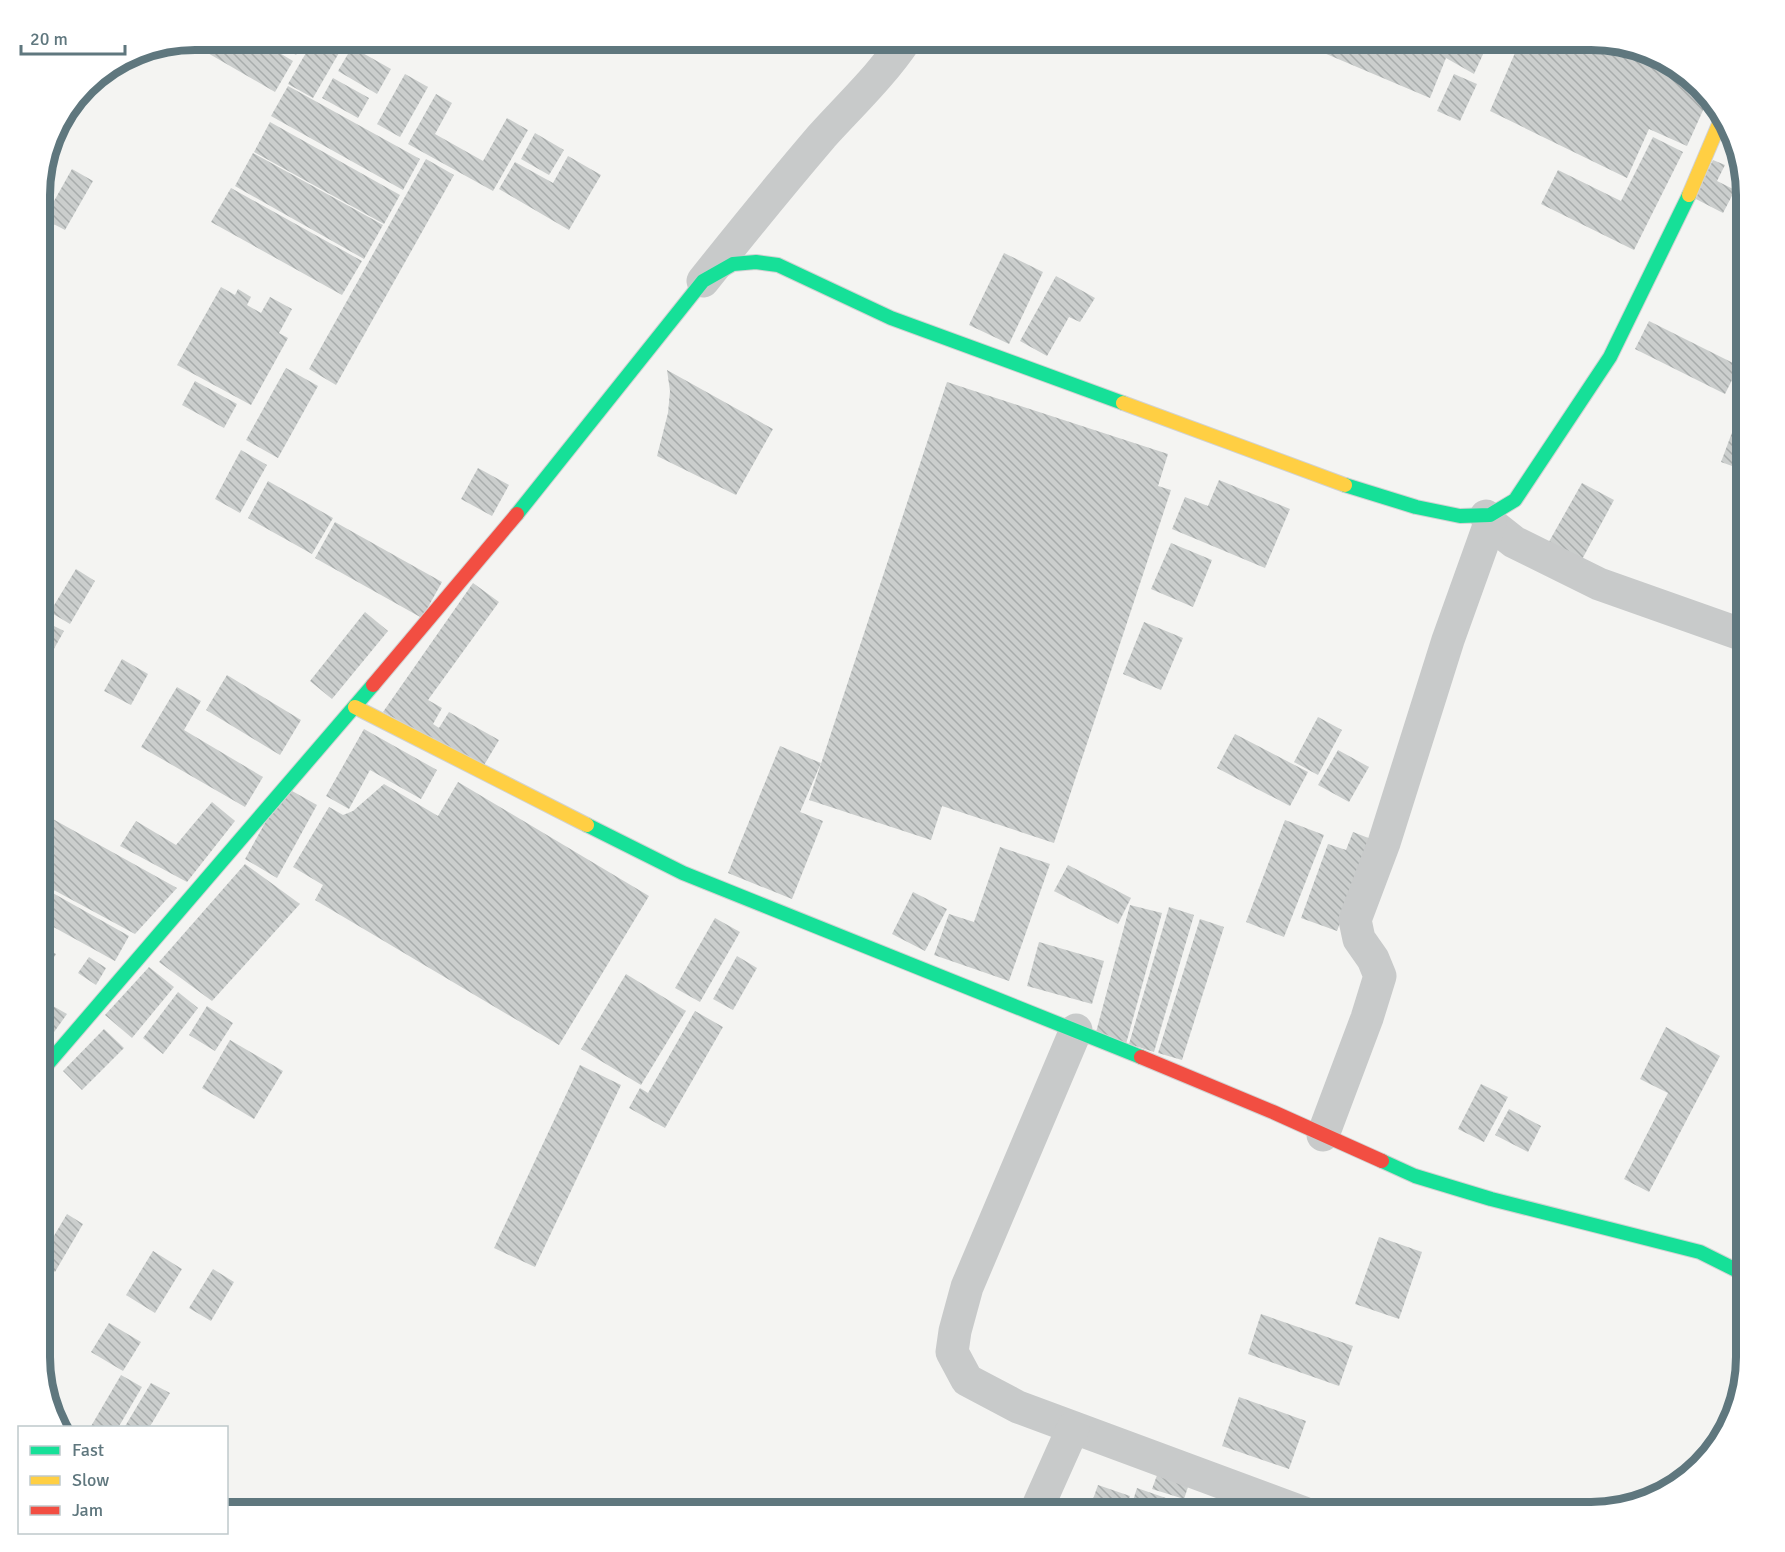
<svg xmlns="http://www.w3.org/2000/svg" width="1785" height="1552" font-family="Signika,sans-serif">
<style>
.building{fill:url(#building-back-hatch)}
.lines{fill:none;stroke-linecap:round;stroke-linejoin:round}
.fast-casing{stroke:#d1d2d2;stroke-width:16}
.slow-casing{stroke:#d1d2d2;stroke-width:16}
.jam-casing{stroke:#d1d2d2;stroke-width:16}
.street{stroke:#c8caca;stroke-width:33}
.fast{stroke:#16e098;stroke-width:14}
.slow{stroke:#ffcf43;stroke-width:14}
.jam{stroke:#f24e42;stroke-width:14}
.rim{fill:none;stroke:#5f777e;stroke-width:8}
</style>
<defs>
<pattern id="building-back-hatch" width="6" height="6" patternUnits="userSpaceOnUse" patternTransform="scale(1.5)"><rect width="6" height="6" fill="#cbcecd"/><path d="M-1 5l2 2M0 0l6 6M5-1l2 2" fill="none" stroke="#a8acac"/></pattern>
</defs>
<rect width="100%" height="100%" fill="#f4f4f2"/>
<g class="building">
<path d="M195,39H256L293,61L275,92L187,41Z"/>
<path d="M267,39H305L296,55Z"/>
<path d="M314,39H347L313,98L288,84Z"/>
<path d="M1291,39H1490L1474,74L1446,58L1430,98Z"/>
<path d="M1521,39H1591L1650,51L1700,84L1709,97L1687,146L1649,129L1627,178L1490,111Z"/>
<path d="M352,47L391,69L377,94L338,71Z"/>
<path d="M405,74L428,87L400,137L377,124Z"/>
<path d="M1454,74L1477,84L1460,121L1437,111Z"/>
<path d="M333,78L369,98L358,118L322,98Z"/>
<path d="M288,86L420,159L403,190L271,116Z"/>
<path d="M436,94L452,103L435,134L483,161L507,118L528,130L493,191L408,144Z"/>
<path d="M270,122L400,195L384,224L254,152Z"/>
<path d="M535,133L564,150L549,175L521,159Z"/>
<path d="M1653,137L1683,152L1634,250L1541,204L1558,170L1621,201Z"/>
<path d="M253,153L383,225L364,259L235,186Z"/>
<path d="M568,156L601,175L569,230L499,189L515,162L553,183Z"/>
<path d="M426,159L454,175L336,385L309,369Z"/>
<path d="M1713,160L1725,165L1717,181L1735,190L1723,213L1694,198Z"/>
<path d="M72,169L93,181L65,230L44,219Z"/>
<path d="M231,188L362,261L342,295L211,222Z"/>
<path d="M1004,253L1043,272L1009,344L969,325Z"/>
<path d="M1056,276L1095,298L1080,322L1069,317L1047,356L1020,341Z"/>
<path d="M221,287L235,295L238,289L251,297L247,305L261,313L270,297L292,309L279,333L288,338L251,405L177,365Z"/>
<path d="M1649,321L1739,366L1725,394L1635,349Z"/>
<path d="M286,368L318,386L278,458L246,440Z"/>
<path d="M667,370L773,429L736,495L657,456L668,413L670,391Z"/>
<path d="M195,381L237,404L224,428L182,405Z"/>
<path d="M947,382L1168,454L1158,486L1171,490L1054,843L942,806L931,840L809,800Z"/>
<path d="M1746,395V471L1721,462Z"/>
<path d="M241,450L267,465L240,513L215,499Z"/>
<path d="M478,468L509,485L492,516L461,499Z"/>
<path d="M1219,480L1290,509L1265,568L1172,529L1185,497L1208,506Z"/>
<path d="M268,481L333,518L312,554L248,518Z"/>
<path d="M1582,483L1614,500L1579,565L1546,547Z"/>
<path d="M335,522L442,582L422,618L315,558Z"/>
<path d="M1171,543L1212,560L1193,607L1151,589Z"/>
<path d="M76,569L95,581L70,624L50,612Z"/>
<path d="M473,583L499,602L428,700L442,708L433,724L439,728L449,712L499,740L483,767L383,712Z"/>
<path d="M365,612L388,631L332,699L310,681Z"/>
<path d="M1144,622L1183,638L1161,690L1123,674Z"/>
<path d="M50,624L64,631L46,663L53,667L43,684L39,682V643Z"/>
<path d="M122,659L148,674L131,705L104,691Z"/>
<path d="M227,675L301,720L280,755L206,710Z"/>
<path d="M177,687L201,701L184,730L263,777L245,807L141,747Z"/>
<path d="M1318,717L1342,730L1318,775L1294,762Z"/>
<path d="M364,729L437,770L421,799L370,770L349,809L326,796Z"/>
<path d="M1235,734L1308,772L1290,806L1217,768Z"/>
<path d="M780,746L821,763L800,812L823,821L792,899L728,873Z"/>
<path d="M1338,750L1369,767L1349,802L1318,785Z"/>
<path d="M458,782L649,896L559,1045L315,900L323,885L293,867L329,807L343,815L353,811L384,784L438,816Z"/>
<path d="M285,787L317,805L277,878L245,859Z"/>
<path d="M212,802L235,821L187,882L120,846L136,821L176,845Z"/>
<path d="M51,818L177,888L135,934L39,882V840Z"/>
<path d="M1285,820L1324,835L1284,937L1246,922Z"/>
<path d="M1353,832L1371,839L1337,931L1301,918L1328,844L1346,850Z"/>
<path d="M1000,847L1050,864L1009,981L934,955L949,914L974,922Z"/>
<path d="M245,864L300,904L212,1001L159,962Z"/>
<path d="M1068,865L1131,898L1118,924L1054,891Z"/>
<path d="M51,892L129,936L115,961L39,919V913Z"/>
<path d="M913,892L947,909L925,951L892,934Z"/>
<path d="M1130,905L1162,913L1126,1044L1095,1036Z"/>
<path d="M1169,907L1194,915L1154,1052L1129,1044Z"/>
<path d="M715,918L740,932L700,1002L675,988Z"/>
<path d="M1200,919L1224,927L1182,1060L1158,1053Z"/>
<path d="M1039,942L1104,961L1092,1004L1027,986Z"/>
<path d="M39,944L56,954L39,981Z"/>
<path d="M737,956L757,968L733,1010L713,999Z"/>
<path d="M89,957L106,968L96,985L78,973Z"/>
<path d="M149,967L174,987L132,1038L105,1015Z"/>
<path d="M626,974L686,1011L641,1085L581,1049Z"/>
<path d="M178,992L198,1008L163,1054L143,1038Z"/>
<path d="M39,998L67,1014L39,1053Z"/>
<path d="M207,1006L233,1023L215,1051L189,1035Z"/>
<path d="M695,1011L723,1027L665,1128L629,1108L640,1088L648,1093Z"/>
<path d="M1666,1027L1720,1056L1649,1192L1624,1179L1668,1093L1640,1079Z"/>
<path d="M104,1029L124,1048L82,1090L63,1071Z"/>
<path d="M230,1040L283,1071L254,1119L202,1088Z"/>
<path d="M580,1065L621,1085L535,1267L494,1248Z"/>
<path d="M1481,1084L1508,1097L1484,1142L1458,1129Z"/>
<path d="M1509,1109L1541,1126L1528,1152L1495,1135Z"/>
<path d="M67,1214L83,1224L55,1272L39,1261Z"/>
<path d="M1379,1237L1422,1252L1399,1319L1355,1304Z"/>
<path d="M153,1251L182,1269L155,1313L126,1295Z"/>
<path d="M213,1269L234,1282L211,1321L189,1308Z"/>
<path d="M1261,1314L1353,1346L1339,1386L1248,1354Z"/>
<path d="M109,1323L141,1342L123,1371L91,1352Z"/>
<path d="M121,1375L142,1387L118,1428H90Z"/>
<path d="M151,1383L170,1393L149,1428H124Z"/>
<path d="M1239,1397L1306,1421L1289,1469L1222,1446Z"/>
<path d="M1160,1467L1191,1478L1184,1499L1152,1489Z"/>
<path d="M1098,1485L1130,1496L1124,1513H1088Z"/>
<path d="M1137,1488L1209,1513H1129Z"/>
</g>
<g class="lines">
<defs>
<g id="fast">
<path d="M1345,485L1416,507L1460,516L1490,515L1515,500L1610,357L1689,195"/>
<path d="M517,514L703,281L733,264L756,262L778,265L891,318L1123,403"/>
<path d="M587,825L683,873L1141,1057"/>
<path d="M39,1074L373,685"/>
<path d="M1382,1161L1415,1176L1491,1199L1700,1252L1746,1275"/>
</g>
<g id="slow">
<path d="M1689,195L1722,117"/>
<path d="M1123,403L1345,485"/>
<path d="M355,707L587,825"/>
</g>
<g id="jam">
<path d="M373,685L517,514"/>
<path d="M1141,1057L1273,1112L1382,1161"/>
</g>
</defs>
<use href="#fast" class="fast-casing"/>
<use href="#slow" class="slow-casing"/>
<use href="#jam" class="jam-casing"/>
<g class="street">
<path d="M703,281C742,232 781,184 822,136C851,104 882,75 906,39"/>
<path d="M1486,516L1490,523L1514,542L1599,584L1746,636"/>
<path d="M1076,1030L967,1287L955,1331L952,1352L967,1380L1018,1407L1304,1513"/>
<path d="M1323,1135L1367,1018L1380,976L1373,959L1359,939L1355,920L1384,843L1448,640L1490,523"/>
<path d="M1035,1513L1073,1428"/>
</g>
<use href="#fast" class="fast"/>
<use href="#slow" class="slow"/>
<use href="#jam" class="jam"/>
</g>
<path d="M0 0H1785V1552H0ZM195 50H1591A145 145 0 0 1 1736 195V1357A145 145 0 0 1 1591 1502H195A145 145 0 0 1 50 1357V195A145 145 0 0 1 195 50Z" fill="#fff" fill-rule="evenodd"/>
<path class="rim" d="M195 50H1591A145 145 0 0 1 1736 195V1357A145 145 0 0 1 1591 1502H195A145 145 0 0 1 50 1357V195A145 145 0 0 1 195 50Z"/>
<rect x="18" y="1426" width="210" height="108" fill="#ffffff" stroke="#bfc9cb" stroke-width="1.5"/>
<rect x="30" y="1446" width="30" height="9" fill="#16e098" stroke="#bfc9cb" stroke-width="1.5"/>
<text x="72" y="1456" font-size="18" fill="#5f777e">Fast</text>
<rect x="30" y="1476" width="30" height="9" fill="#ffcf43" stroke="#bfc9cb" stroke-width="1.5"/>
<text x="72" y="1486" font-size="18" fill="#5f777e">Slow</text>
<rect x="30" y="1506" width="30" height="9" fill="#f24e42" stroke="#bfc9cb" stroke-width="1.5"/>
<text x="72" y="1516" font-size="18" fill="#5f777e">Jam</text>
<path d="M21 45v9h104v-9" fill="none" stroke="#5f777e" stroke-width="3"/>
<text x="30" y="45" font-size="18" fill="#5f777e" stroke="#ffffff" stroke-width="4.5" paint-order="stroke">20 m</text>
</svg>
